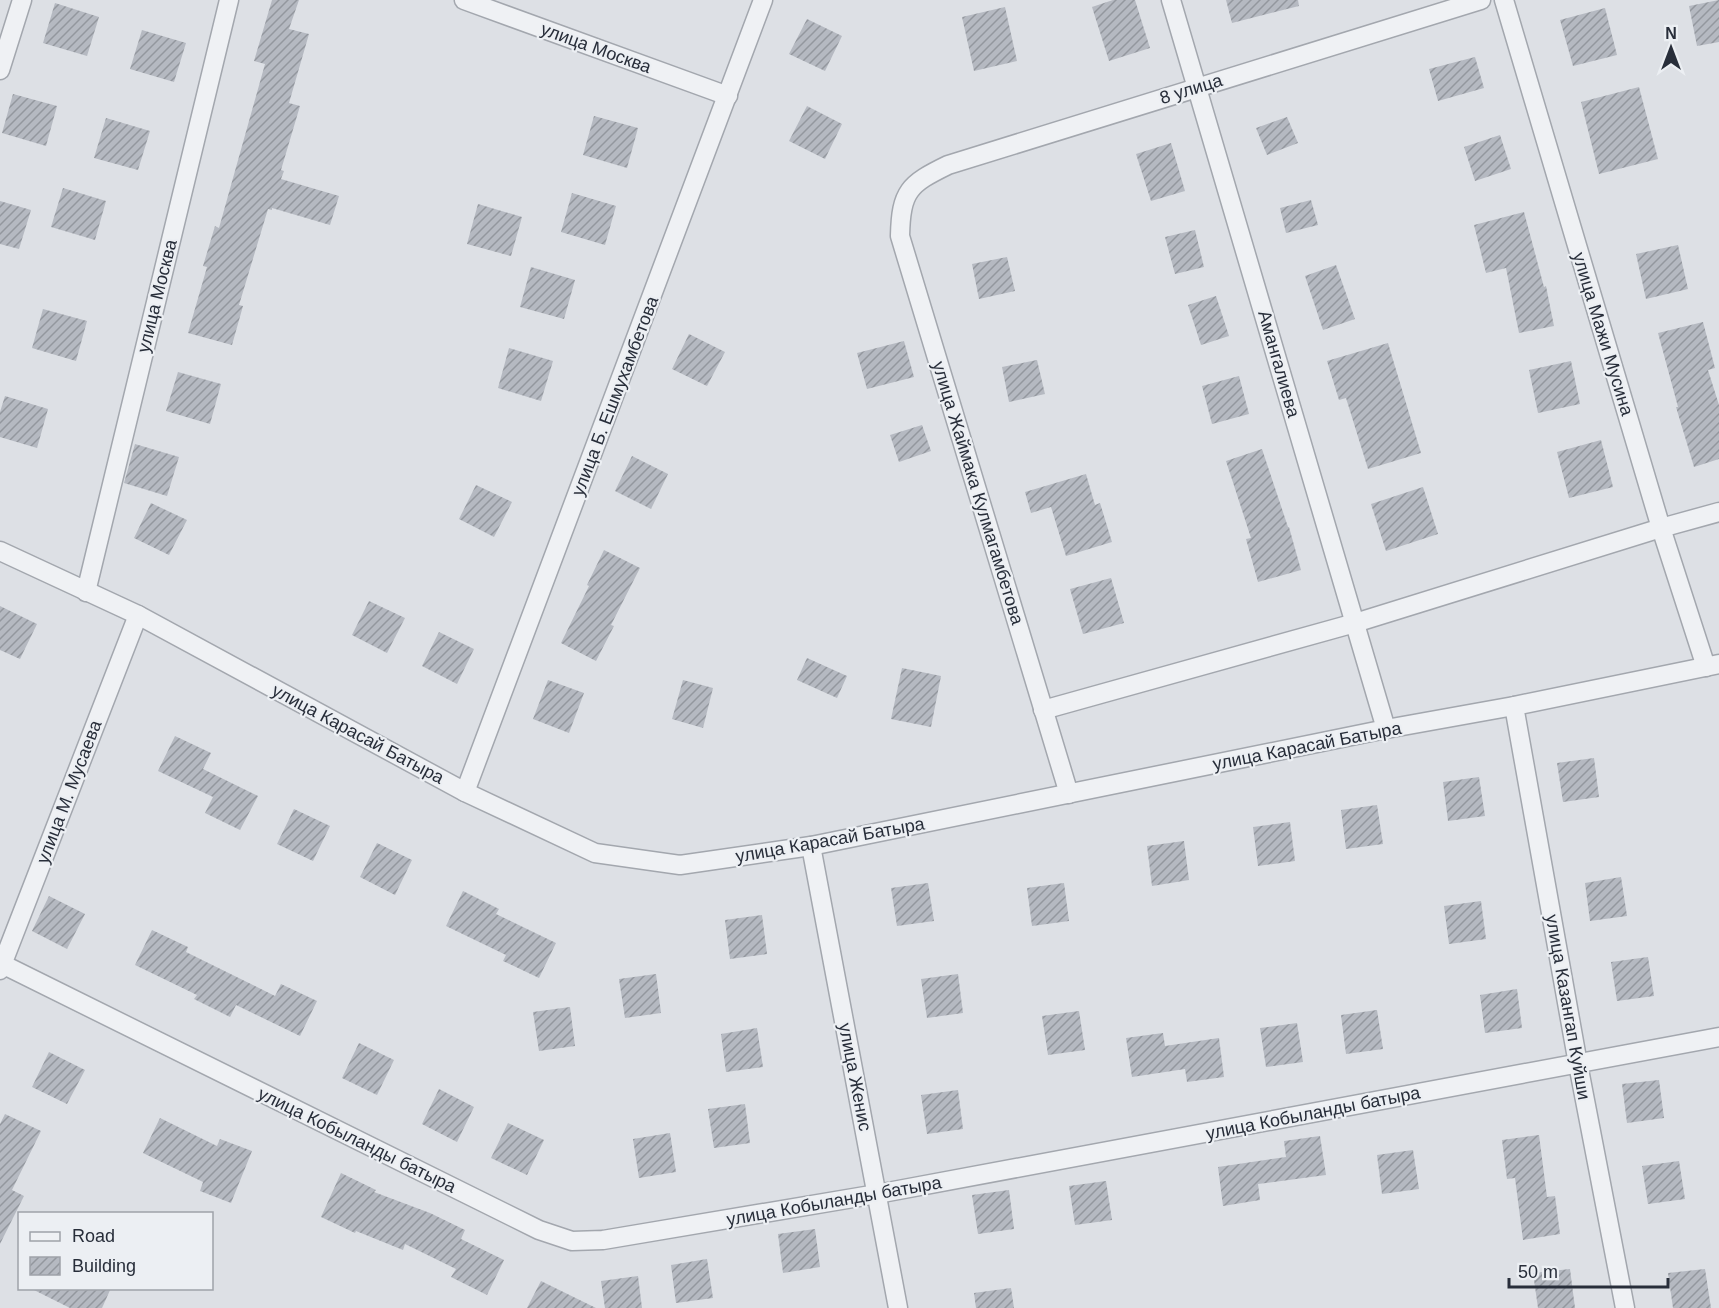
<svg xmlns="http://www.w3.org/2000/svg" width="1719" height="1308" font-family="Arial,sans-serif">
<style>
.building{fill:url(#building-hatch)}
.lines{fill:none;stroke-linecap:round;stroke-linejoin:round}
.street-casing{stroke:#a3a7ae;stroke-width:21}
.street{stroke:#eff1f4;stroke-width:18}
.labels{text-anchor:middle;stroke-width:4.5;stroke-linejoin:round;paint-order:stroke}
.street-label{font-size:18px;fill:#282e3a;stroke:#eceff3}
</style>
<defs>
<pattern id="building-hatch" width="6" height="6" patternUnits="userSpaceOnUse" patternTransform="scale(1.5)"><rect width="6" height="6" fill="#b5b9c1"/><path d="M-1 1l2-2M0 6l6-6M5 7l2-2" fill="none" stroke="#93979e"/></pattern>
</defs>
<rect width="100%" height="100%" fill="#dde0e5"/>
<g class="building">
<path d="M272,0H299L289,29L309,34L289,103L300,106L281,170L284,171L281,179L339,196L330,225L272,208V210L268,209L239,305L243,306L232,345L188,333L207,267L203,266L215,226L219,228L265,64L254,61Z"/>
<path d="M1113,0H1135L1150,48L1109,61L1092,7Z"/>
<path d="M1226,0H1298L1299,6L1232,23Z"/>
<path d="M1719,0V42L1697,46L1689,6Z"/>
<path d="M55,3L99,17L87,56L43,43Z"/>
<path d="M1005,7L1017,61L974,71L962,17Z"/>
<path d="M1605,8L1617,55L1573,66L1560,20Z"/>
<path d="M807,19L842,36L825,71L789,54Z"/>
<path d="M142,30L186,43L174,82L130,69Z"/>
<path d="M1475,57L1484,88L1438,101L1429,69Z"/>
<path d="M1639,87L1658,159L1599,174L1581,102Z"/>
<path d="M13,94L57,106L46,146L2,133Z"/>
<path d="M807,106L842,124L825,159L789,141Z"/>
<path d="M594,116L638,128L627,168L583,155Z"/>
<path d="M1287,117L1298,143L1267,155L1256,128Z"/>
<path d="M106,118L150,131L138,170L94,158Z"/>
<path d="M1500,135L1511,169L1475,181L1464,147Z"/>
<path d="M1171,143L1185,191L1151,201L1136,154Z"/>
<path d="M63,188L106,201L95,240L51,227Z"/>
<path d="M572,193L616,206L605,245L561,232Z"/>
<path d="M1311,200L1318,225L1286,233L1280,208Z"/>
<path d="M0,201L31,210L19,249L0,244Z"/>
<path d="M478,204L522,217L511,256L467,244Z"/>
<path d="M1524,212L1544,287L1546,286L1554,326L1519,333L1506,268L1486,273L1474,225Z"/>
<path d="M1195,230L1204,267L1175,274L1165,237Z"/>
<path d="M1678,245L1688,289L1646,299L1636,254Z"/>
<path d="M1007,257L1015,291L979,299L972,264Z"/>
<path d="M1336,265L1355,319L1323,330L1305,276Z"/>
<path d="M531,267L575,280L564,319L520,307Z"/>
<path d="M1216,296L1229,336L1201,345L1188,305Z"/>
<path d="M43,309L87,321L76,361L32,348Z"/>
<path d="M1703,322L1715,368L1708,370L1719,405V459L1694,467L1676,407H1678L1658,333Z"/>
<path d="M689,334L725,352L707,386L672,369Z"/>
<path d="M904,341L914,377L867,389L857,353Z"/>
<path d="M1388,343L1421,453L1368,469L1346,398L1339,400L1327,361Z"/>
<path d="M509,348L553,361L541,401L498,388Z"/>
<path d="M1037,360L1045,394L1009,402L1002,367Z"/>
<path d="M1571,361L1580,404L1538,413L1529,370Z"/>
<path d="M178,372L221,384L210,424L166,411Z"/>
<path d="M1239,376L1249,414L1212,424L1202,386Z"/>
<path d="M5,396L48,409L37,448L0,437V412Z"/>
<path d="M922,425L931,451L899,462L890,435Z"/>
<path d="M1601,440L1613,487L1569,498L1557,452Z"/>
<path d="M135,444L179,457L167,496L124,483Z"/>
<path d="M1262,449L1288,527H1289L1301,570L1258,582L1246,539L1251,538L1226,461Z"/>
<path d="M632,456L668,474L651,509L615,491Z"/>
<path d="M1086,474L1095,505L1100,503L1112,542L1066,556L1051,507L1031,513L1025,492Z"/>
<path d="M476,485L512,502L494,537L459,519Z"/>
<path d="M1423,487L1438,534L1386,551L1371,504Z"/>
<path d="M151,503L187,520L169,555L134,538Z"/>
<path d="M604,550L640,568L611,625L614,626L596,661L561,643L589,586L587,585Z"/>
<path d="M1111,578L1124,623L1083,634L1070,589Z"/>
<path d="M369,601L405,618L387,653L352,635Z"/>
<path d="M0,606L37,624L20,659L0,650Z"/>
<path d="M439,632L474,649L457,684L422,666Z"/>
<path d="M807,658L847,676L837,698L797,680Z"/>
<path d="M902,668L941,676L931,727L891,719Z"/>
<path d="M548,680L584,693L569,733L533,719Z"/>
<path d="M683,680L713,688L703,728L672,719Z"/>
<path d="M175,736L211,753L203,769L258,796L240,830L205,813L213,797L158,771Z"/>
<path d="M1594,758L1599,797L1563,802L1557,763Z"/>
<path d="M1479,777L1485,816L1448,821L1443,782Z"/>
<path d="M1377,805L1383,844L1346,849L1341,810Z"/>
<path d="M294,809L330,826L313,861L277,844Z"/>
<path d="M1290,822L1295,861L1258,866L1253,827Z"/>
<path d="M1184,841L1189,880L1152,886L1147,846Z"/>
<path d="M377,843L412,860L395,895L360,877Z"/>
<path d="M1621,877L1627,916L1590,921L1585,883Z"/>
<path d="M928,883L934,921L897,926L891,888Z"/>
<path d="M1064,883L1069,921L1032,926L1027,888Z"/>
<path d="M463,891L499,909L496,914L556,943L539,978L503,961L506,955L446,926Z"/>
<path d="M49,896L85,914L67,949L32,931Z"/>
<path d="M1481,901L1486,939L1449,944L1444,906Z"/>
<path d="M762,915L767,954L730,959L725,920Z"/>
<path d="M152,930L188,947L186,952L275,996L281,984L317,1001L300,1036L236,1005L230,1017L194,999L197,995L135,965Z"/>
<path d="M1648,957L1654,996L1617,1001L1611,962Z"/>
<path d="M656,974L661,1013L625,1018L619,979Z"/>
<path d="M958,974L963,1013L927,1018L921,979Z"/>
<path d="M1517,989L1522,1028L1485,1033L1480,995Z"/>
<path d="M570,1007L575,1046L539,1051L533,1012Z"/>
<path d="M1377,1010L1383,1049L1346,1054L1341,1015Z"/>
<path d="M1079,1011L1085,1050L1048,1055L1042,1016Z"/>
<path d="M1297,1023L1303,1062L1266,1067L1260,1028Z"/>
<path d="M757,1028L763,1067L726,1072L721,1034Z"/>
<path d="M1163,1033L1165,1046L1219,1038L1224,1077L1187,1082L1185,1069L1132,1077L1126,1038Z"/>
<path d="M359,1043L394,1060L377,1095L342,1078Z"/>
<path d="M49,1052L85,1070L67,1104L32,1087Z"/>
<path d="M1659,1080L1664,1118L1627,1123L1622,1084Z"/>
<path d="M439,1089L474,1107L457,1142L422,1124Z"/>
<path d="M958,1090L963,1129L927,1134L921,1095Z"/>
<path d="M745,1104L750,1143L714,1148L708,1109Z"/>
<path d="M5,1114L41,1131L12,1190L24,1196L0,1244V1124Z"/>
<path d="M160,1118L217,1146L220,1139L252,1151L231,1203L200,1191L203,1182L143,1153Z"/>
<path d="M508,1123L544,1140L527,1175L491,1158Z"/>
<path d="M670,1133L676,1172L639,1178L633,1139Z"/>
<path d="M1539,1135L1547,1197L1555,1196L1560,1234L1523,1240L1515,1178L1507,1179L1502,1140Z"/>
<path d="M1320,1136L1326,1175L1258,1184L1260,1200L1223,1206L1218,1167L1286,1157L1284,1141Z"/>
<path d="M1413,1150L1419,1189L1382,1194L1377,1155Z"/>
<path d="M1679,1161L1685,1199L1648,1204L1642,1166Z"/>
<path d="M341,1173L376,1190L374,1192L430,1213L465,1230L461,1239L504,1260L487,1295L451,1277L456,1269L405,1244L403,1250L356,1231L355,1233L321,1217Z"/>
<path d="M1106,1181L1112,1220L1075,1225L1069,1186Z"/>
<path d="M1009,1190L1014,1229L978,1234L972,1195Z"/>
<path d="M815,1229L820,1267L783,1273L778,1234Z"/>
<path d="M707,1259L713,1298L676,1303L671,1265Z"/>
<path d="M1570,1269L1575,1308H1538L1533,1273Z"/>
<path d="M1705,1269L1711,1308H1673L1668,1273Z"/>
<path d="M638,1276L642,1308H605L601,1281Z"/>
<path d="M541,1281L596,1308H527Z"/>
<path d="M30,1288H111L102,1308H70Z"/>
<path d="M1011,1288L1014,1308H976L974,1293Z"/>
</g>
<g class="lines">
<defs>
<g id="street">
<path d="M464,0L728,96"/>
<path d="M1171,0L1386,729"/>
<path d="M1504,0L1661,528L1706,667"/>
<path d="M0,70L22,0"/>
<path d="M0,551L138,615L465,792L595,853L680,865L811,846L1386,729L1514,706L1719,664"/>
<path d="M86,592L229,0"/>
<path d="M1514,706L1578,1064L1625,1308"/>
<path d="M1043,710L1355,623L1661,528L1719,512"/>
<path d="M465,792L763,0"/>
<path d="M1069,794L900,236C901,191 909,184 948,165L1481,0"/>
<path d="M811,846L898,1308"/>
<path d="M2,964L539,1230L572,1241L603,1240L877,1194L1719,1037"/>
<path d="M0,970L138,615"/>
</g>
</defs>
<use href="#street" class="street-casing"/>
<use href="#street" class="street"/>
</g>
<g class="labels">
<g class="street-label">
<text transform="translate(596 48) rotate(20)" y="6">улица Москва</text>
<text transform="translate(1191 89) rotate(-17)" y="6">8 улица</text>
<text transform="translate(157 296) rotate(-76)" y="6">улица Москва</text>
<text transform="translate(1603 334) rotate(73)" y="6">улица Мажи Мусина</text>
<text transform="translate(1279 364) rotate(74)" y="6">Амангалиева</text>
<text transform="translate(615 396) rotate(-69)" y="6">улица Б. Ешмухамбетова</text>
<text transform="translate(978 493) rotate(73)" y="6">улица Жаймака Кулмагамбетова</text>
<text transform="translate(358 734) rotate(28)" y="6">улица Карасай Батыра</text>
<text transform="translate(1307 746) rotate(-11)" y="6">улица Карасай Батыра</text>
<text transform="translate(69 792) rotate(-69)" y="6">улица М. Мусаева</text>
<text transform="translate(830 840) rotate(-10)" y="6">улица Карасай Батыра</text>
<text transform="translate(1568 1007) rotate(80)" y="6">улица Казангап Куйши</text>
<text transform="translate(855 1077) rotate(79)" y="6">улица Женис</text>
<text transform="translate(1313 1113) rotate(-11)" y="6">улица Кобыланды батыра</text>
<text transform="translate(357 1140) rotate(26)" y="6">улица Кобыланды батыра</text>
<text transform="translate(834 1201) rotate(-10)" y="6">улица Кобыланды батыра</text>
</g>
</g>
<rect x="18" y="1212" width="195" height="78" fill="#eceff3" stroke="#9ea2a9" stroke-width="1.5"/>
<rect x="30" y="1232" width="30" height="9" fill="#eff1f4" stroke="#9ea2a9" stroke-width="1.5"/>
<text x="72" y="1242" font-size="18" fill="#282e3a">Road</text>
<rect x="30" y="1257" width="30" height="18" fill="url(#building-hatch)" stroke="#9ea2a9" stroke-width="1.5"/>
<text x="72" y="1272" font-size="18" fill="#282e3a">Building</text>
<g transform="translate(1671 48)" stroke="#eceff3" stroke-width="4.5" paint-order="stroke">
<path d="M0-4.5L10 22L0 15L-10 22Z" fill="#282e3a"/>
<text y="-9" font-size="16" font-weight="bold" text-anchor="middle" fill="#282e3a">N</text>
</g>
<path d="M1509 1278v9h159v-9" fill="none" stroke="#282e3a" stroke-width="3"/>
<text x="1518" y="1278" font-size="18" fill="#282e3a" stroke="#eceff3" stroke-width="4.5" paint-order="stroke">50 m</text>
</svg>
